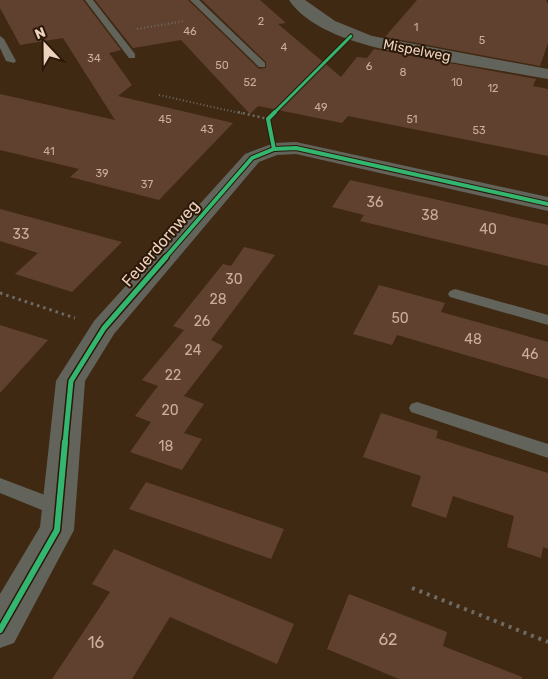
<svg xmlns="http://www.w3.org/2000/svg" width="548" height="679" font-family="Rubik,sans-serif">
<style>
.building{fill:#604130}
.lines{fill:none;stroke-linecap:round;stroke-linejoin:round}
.path-far3{stroke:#6d6b63;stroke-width:2;stroke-dasharray:1 2.5;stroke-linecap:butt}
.path-far2{stroke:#6d6b63;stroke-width:2.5;stroke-dasharray:2 3;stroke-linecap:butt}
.path-far1{stroke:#6d6b63;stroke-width:3;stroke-dasharray:2.5 4;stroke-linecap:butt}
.path{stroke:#6d6b63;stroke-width:4;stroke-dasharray:3 5;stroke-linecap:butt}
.lane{fill:#62645b;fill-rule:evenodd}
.street{fill:#62645b;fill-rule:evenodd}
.cycleway-far3-casing{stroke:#2b1808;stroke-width:5}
.cycleway-far2-casing{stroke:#2b1808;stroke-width:6}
.cycleway-far1-casing{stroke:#2b1808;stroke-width:8}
.cycleway-casing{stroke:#2b1808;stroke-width:9}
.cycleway-far3{stroke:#33b770;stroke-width:3}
.cycleway-far2{stroke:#33b770;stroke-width:4}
.cycleway-far1{stroke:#33b770;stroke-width:5}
.cycleway{stroke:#33b770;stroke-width:6}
.labels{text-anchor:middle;stroke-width:4;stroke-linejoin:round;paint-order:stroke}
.far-number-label{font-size:11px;fill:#caae9a}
.far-street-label{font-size:14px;fill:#edd2be;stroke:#2b1808}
.number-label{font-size:14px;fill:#caae9a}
.street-label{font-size:16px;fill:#edd2be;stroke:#2b1808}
.near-number-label{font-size:16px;fill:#caae9a}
</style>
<rect width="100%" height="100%" fill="#402913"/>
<g class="building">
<path d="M0,0H83L121,50L109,53L132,85L118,96L233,123L159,200L70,177L79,169L0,150V94L115,120L63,38L20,45L0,8Z"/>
<path d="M95,0H188L259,69L266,68V62L202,0H260L286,23L278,24L341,77L357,57L367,58L374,49L536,79L533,86L548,89V156L348,116L342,123L258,106L250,114L181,40L133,48Z"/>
<path d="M417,0H546L548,4V43L540,66L385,37Z"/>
<path d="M350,180L548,225V266L360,221L364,215L332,207Z"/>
<path d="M0,209L122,242L72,292L15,274L38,253L0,241Z"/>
<path d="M244,247L275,255L211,340L223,346L184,396L204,404L184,433L202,439L182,470L130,452L151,422L135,416L158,386L142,380L184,330L173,326L223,264L231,266Z"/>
<path d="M379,285L445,303L441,312L548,342V379L397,335L392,345L353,334Z"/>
<path d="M0,325L48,340L0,393Z"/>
<path d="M381,413L438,431L436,438L548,473V549L543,547L541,558L507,547L514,516L453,496L446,518L411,506L421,476L363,457Z"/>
<path d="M146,482L284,529L271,559L129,509Z"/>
<path d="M114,549L294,624L277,664L170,617L132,679H52L110,592L92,584Z"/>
<path d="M349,594L447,632L443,646L522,677V679H399L327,649Z"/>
</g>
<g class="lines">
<g class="path-far3">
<path d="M137,29L185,21"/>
<path d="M159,95L244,114"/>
</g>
<path class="path-far2" d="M238,112L268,119"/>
<path class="path-far1" d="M0,293L75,318"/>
<path class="path" d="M412,588L548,642"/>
<g class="lane">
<path d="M85,0H93L135,54V58H129Z"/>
<path d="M190,0H199L265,63V67H259Z"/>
<path d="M0,36L4,39L16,61L14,63L6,61L0,48Z"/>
<path d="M455,289L548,315V325L450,297L448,294L450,291Z"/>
<path d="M417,402L548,444V458L411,412L409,408L411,404Z"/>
<path d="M0,478L66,503L68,509L66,515L59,517L0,493Z"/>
</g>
<g class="street">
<path d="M289,0H305L335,21L372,36L548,69V79C515,73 483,68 450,62C403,53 318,43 289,0Z"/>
<path d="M296,142L548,197V211L296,154L277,155L259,162L114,334L85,381L74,530L14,643L0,648V594L40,527L56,381L61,373L94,321L245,154L274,143Z"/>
</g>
<defs>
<path id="cycleway-far3" d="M273,114L351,36"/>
<g id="cycleway-far2">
<path d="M274,149L268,119L275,112"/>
<path d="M165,258L252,158L274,149L296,148L548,204"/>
</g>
<path id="cycleway-far1" d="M65,443L71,381L104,328L166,257"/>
<path id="cycleway" d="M0,630L57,530L65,442"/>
</defs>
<use href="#cycleway-far3" class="cycleway-far3-casing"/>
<use href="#cycleway-far2" class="cycleway-far2-casing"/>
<use href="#cycleway-far1" class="cycleway-far1-casing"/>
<use href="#cycleway" class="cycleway-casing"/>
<use href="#cycleway-far3" class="cycleway-far3"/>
<use href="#cycleway-far2" class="cycleway-far2"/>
<use href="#cycleway-far1" class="cycleway-far1"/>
<use href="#cycleway" class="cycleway"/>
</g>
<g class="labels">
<g class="far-number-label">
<text x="261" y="25">2</text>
<text x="416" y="31">1</text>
<text x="190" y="35">46</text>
<text x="482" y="44">5</text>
<text x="284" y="51">4</text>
<text x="94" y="62">34</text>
<text x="222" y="69">50</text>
<text x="369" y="70">6</text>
<text x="403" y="76">8</text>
<text x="250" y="86">52</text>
<text x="457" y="86">10</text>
<text x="493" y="92">12</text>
<text x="321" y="111">49</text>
<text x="165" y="123">45</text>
<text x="412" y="123">51</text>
<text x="207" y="133">43</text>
<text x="479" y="134">53</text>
<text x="49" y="155">41</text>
<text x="102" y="177">39</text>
<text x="147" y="188">37</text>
</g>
<g class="far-street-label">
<text transform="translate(417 50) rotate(11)" y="5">Mispelweg</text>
</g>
<g class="number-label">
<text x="375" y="207">36</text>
<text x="430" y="220">38</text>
<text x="488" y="234">40</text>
<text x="21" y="239">33</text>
<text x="234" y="284">30</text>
<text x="218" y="304">28</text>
<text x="400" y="323">50</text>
<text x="202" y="326">26</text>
<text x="473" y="344">48</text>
<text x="193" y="355">24</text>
<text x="530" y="359">46</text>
<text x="173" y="380">22</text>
<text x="170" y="415">20</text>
<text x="166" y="451">18</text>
</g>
<g class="street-label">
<text transform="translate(160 243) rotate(-49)" y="6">Feuerdornweg</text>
</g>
<g class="near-number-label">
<text x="388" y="645">62</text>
<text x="96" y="648">16</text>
</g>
</g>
<g transform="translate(45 45) rotate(338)" stroke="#2b1808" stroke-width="4" paint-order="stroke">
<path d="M0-4L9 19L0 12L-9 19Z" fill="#edd2be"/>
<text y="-8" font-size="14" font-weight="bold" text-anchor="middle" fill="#edd2be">N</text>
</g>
</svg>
